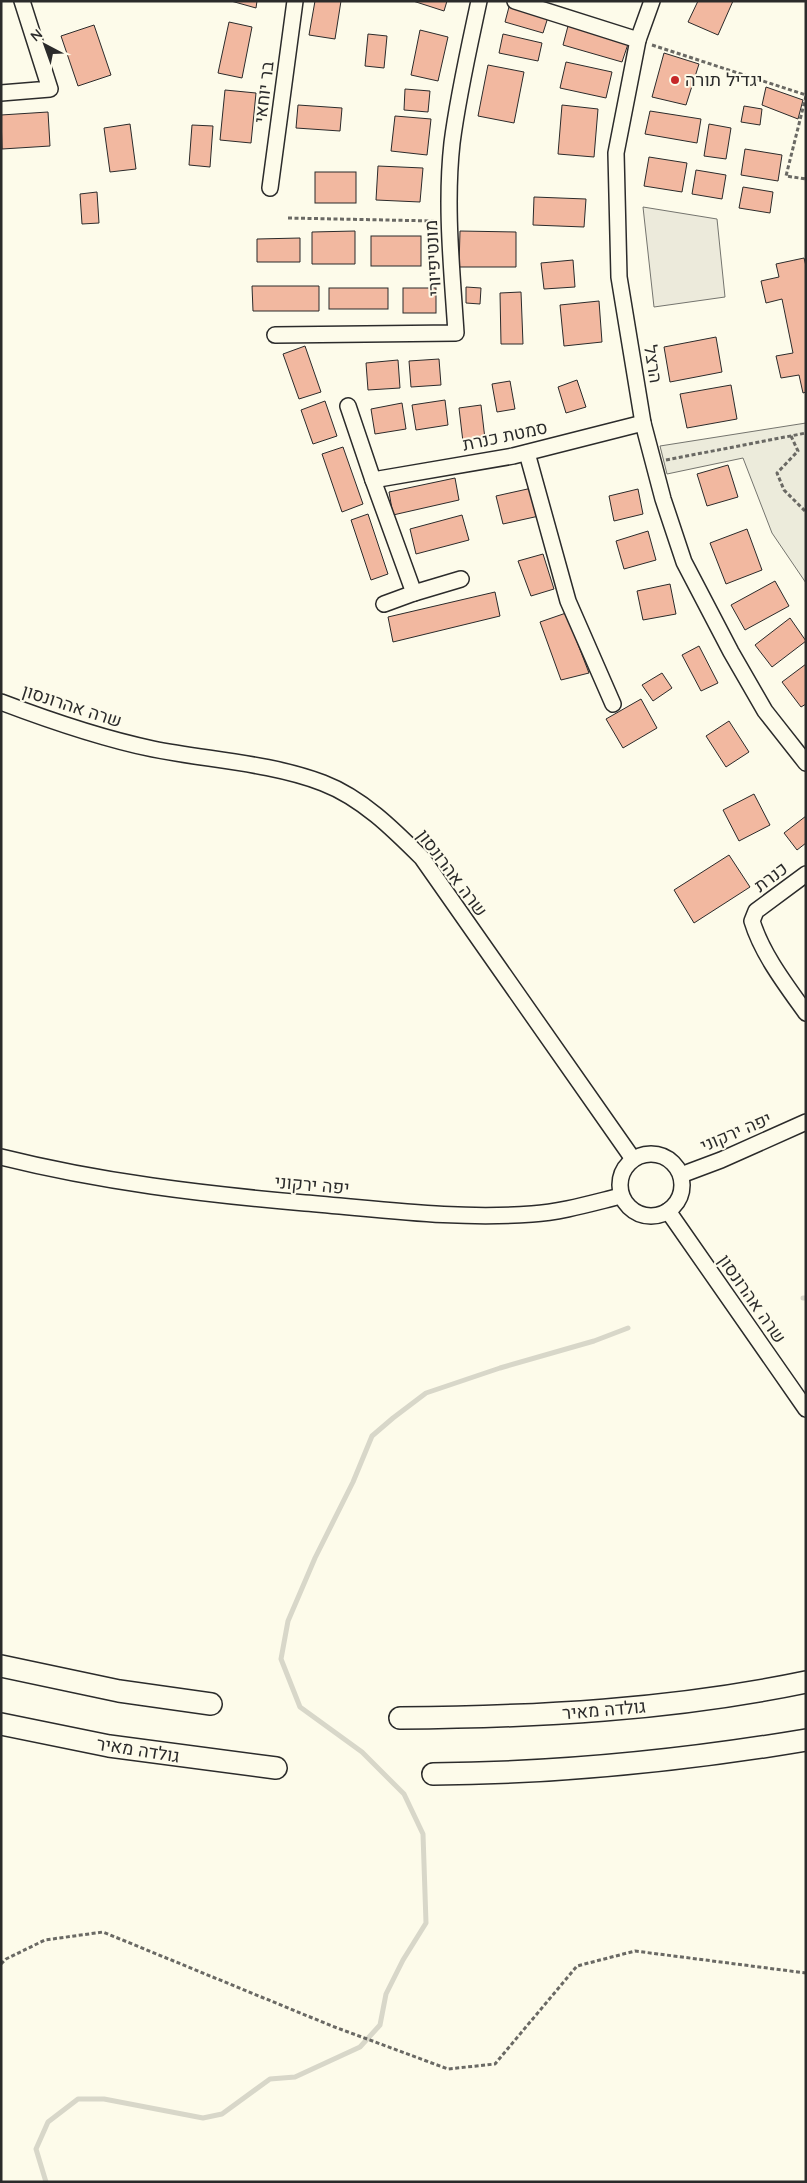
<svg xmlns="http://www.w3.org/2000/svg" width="807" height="2183" font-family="Quicksand,Heebo,sans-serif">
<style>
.green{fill:#ecebdb;stroke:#74746e}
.parking{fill:#eceadb;stroke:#74746e}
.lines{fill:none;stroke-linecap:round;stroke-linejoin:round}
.stream{stroke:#d8d7c9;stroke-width:5}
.building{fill:#f2b8a0;stroke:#2b2b2b}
.street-casing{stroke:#2b2b2b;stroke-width:18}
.secondary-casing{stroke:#2b2b2b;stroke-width:24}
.path{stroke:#6a6964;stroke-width:3;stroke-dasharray:4 2.5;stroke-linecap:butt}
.street{stroke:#fdfbea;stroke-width:15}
.secondary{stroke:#fdfbea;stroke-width:21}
.poi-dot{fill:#c62828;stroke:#fdfbea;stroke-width:2}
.labels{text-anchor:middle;stroke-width:4;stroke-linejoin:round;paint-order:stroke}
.poi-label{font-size:18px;fill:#2b2b2b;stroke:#fdfbea;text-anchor:start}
.street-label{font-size:18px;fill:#2b2b2b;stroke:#fdfbea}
</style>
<rect width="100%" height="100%" fill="#fdfbea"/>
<path class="green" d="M806,423V583L772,533L743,458L667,474L660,446Z"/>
<path class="parking" d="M643,207L717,219L725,297L654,307Z"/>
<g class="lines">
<g class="stream">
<path d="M803,1298H806"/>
<path d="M46,2182L36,2149L48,2122L78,2099H104L203,2118L222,2114L270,2079L295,2077L360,2047L380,2025L386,1994L403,1960L426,1923L423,1834L404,1794L362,1752L300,1707L281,1659L288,1621L315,1558L353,1482L372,1436L393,1418L426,1393L500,1368L594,1341L628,1328"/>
</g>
</g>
<g class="building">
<path d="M231,1H257L256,8Z"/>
<path d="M315,1H341L335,39L309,35Z"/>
<path d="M413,1H447L444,11Z"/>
<path d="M698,1H733L718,35L688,22Z"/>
<path d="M510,3L549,14L543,33L505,22Z"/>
<path d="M229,22L252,27L242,78L218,73Z"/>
<path d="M94,25L111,75L78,86L61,36Z"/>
<path d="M568,26L628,44L622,62L563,45Z"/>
<path d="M420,30L448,37L438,81L411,75Z"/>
<path d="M368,34L387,36L384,68L365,66Z"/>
<path d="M503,34L542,43L538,61L499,53Z"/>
<path d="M664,53L699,64L686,105L652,97Z"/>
<path d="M566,62L612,72L606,98L560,88Z"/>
<path d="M488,65L524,72L514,123L478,116Z"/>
<path d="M766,87L803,100L798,119L762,105Z"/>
<path d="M405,89L430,91L428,112L404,110Z"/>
<path d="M225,90L256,93L251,143L220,140Z"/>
<path d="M298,105L342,108L340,131L296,128Z"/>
<path d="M562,105L598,109L594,157L558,154Z"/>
<path d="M744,106L762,109L760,125L741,122Z"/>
<path d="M650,111L701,119L697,143L645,134Z"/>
<path d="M48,112L50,146L2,149L1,115Z"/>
<path d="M395,116L431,119L427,155L391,151Z"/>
<path d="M130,124L136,169L110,172L104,128Z"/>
<path d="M709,124L731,128L726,159L704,156Z"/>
<path d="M192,125L213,126L210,167L189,165Z"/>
<path d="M745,149L782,155L778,181L741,175Z"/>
<path d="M649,157L687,163L682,192L644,186Z"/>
<path d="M378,166L423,168L420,202L376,200Z"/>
<path d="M696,170L726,175L722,199L692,194Z"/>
<rect x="315" y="172" width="41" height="31"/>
<path d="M743,187L773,192L770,213L739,208Z"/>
<path d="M97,192L99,223L82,224L80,194Z"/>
<path d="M534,197L586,199L584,227L533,225Z"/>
<path d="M355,231V264H312V232Z"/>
<path d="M460,231L516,232V267H459Z"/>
<rect x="371" y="236" width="50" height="30"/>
<path d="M300,238V262H257V239Z"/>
<path d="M804,258L806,266V392L803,393L799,375L781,378L776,356L793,353L782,299L766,303L761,281L779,277L776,264Z"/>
<path d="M573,260L575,287L544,289L541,263Z"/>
<path d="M252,286H319V311H253Z"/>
<path d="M466,287L481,288L480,304L466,303Z"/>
<rect x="329" y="288" width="59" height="21"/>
<rect x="403" y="288" width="33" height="25"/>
<path d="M521,292L523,344H501L500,293Z"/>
<path d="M599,301L602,342L564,346L560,305Z"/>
<path d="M716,337L722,372L670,382L664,347Z"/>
<path d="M305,346L321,392L299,399L283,354Z"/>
<path d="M439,359L441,385L411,387L409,361Z"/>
<path d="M398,360L400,388L368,390L366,363Z"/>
<path d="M577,380L586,407L566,413L558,387Z"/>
<path d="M510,381L515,409L497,412L492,384Z"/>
<path d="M731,385L737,419L687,428L680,394Z"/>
<path d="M445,400L448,425L416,430L412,405Z"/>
<path d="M325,401L337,436L313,444L301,410Z"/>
<path d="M402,403L406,429L375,434L371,409Z"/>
<path d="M481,405L485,439L463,442L459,408Z"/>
<path d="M343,447L363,504L342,512L322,454Z"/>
<path d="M728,465L738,497L707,506L697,474Z"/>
<path d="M455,478L459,500L393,515L389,492Z"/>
<path d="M532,488L539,516L503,524L496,496Z"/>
<path d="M638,489L643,514L614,521L609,496Z"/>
<path d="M368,514L388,574L371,580L351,520Z"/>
<path d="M462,515L469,540L416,554L410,529Z"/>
<path d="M747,529L762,570L726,584L710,543Z"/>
<path d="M648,531L656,560L624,569L616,541Z"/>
<path d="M543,554L554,589L531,596L518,561Z"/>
<path d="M775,581L789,606L745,630L731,605Z"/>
<path d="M670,584L676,614L643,620L637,591Z"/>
<path d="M495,592L500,616L393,642L388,617Z"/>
<path d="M566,613L589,673L561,680L540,622Z"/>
<path d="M790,618L806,641L772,667L755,645Z"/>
<path d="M699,646L718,683L701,691L682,655Z"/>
<path d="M806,664V704L801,707L782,682Z"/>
<path d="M662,673L672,688L653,701L642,685Z"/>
<path d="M641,699L657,728L623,748L606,719Z"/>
<path d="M729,721L749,752L726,767L706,736Z"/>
<path d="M754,794L770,825L739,841L723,810Z"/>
<path d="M806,816V843L797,850L784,833Z"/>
<path d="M729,855L750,887L694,923L674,890Z"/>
</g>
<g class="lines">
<defs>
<g id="street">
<path d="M515,1L638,40"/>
<path d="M652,1L638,40L616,153L619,277L643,423L663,499L684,562L731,652L765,711L806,763"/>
<path d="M1,93L50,89L22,1"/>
<path d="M270,188L295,1"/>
<path d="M275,335L456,333C452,270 445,206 452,143C458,96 469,48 479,1"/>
<path d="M348,406L373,480L513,456L643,423"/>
<path d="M527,453L568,601L613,704"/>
<path d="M373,480L414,593L461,579"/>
<path d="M384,604L414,593"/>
<path d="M1,702C51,721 100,738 153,749C208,760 271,763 323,783C362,798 393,829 422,858L633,1159"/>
<path d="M806,874L756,911L752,921C762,954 786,985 806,1013"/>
<circle cx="651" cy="1185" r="31"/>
<path d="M1,1157C101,1182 202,1194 305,1203C380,1209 456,1220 532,1214C562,1212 592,1203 621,1196"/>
<path d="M681,1175L721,1160L806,1122"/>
<path d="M668,1211L806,1409"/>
</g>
<g id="secondary">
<path d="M1,1666L119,1691L211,1704"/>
<path d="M400,1718C536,1717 672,1710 806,1682"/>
<path d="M1,1724L109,1746L276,1768"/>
<path d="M433,1774C560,1773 681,1761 806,1740"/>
</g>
</defs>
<use href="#street" class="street-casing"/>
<use href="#secondary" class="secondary-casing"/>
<g class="path">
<path d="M652,45L806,95"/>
<path d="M806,96L786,176L806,179"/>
<path d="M288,218L434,221"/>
<path d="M791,436L798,451L777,473L784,490L806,512"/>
<path d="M666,460L806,433"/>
<path d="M1,1964L6,1959L45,1940L103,1932L332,2026L448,2069L495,2064L577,1966L635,1951L806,1973"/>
</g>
<use href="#street" class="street"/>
<use href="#secondary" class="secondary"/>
</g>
<circle class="poi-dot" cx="675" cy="80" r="5"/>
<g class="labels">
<g class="poi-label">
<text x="685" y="86">יגדיל תורה</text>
</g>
<g class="street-label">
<text transform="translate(264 92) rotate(-83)" y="6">בר יוחאי</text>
<text transform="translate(433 258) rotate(-93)" y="6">מונטיפיורי</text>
<text transform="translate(653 364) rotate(81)" y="6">הרצל</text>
<text transform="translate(505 436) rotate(-12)" y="6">סמטת כנרת</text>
<text transform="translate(72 706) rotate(18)" y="6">שרה אהרונסון</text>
<text transform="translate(452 873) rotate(53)" y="6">שרה אהרונסון</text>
<text transform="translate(771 877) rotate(-37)" y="6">כנרת</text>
<text transform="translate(736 1132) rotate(-23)" y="6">יפה ירקוני</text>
<text transform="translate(312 1185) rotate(5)" y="6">יפה ירקוני</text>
<text transform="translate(752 1299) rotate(55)" y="6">שרה אהרונסון</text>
<text transform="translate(604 1710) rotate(-5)" y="6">גולדה מאיר</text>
<text transform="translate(138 1750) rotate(9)" y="6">גולדה מאיר</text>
</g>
</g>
<rect width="807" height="2183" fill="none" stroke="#2b2b2b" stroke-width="5"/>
<g transform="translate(45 45) rotate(319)" stroke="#fdfbea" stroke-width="4" paint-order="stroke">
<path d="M0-4L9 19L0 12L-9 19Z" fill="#2b2b2b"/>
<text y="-8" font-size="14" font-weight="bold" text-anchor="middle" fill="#2b2b2b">N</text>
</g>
</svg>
